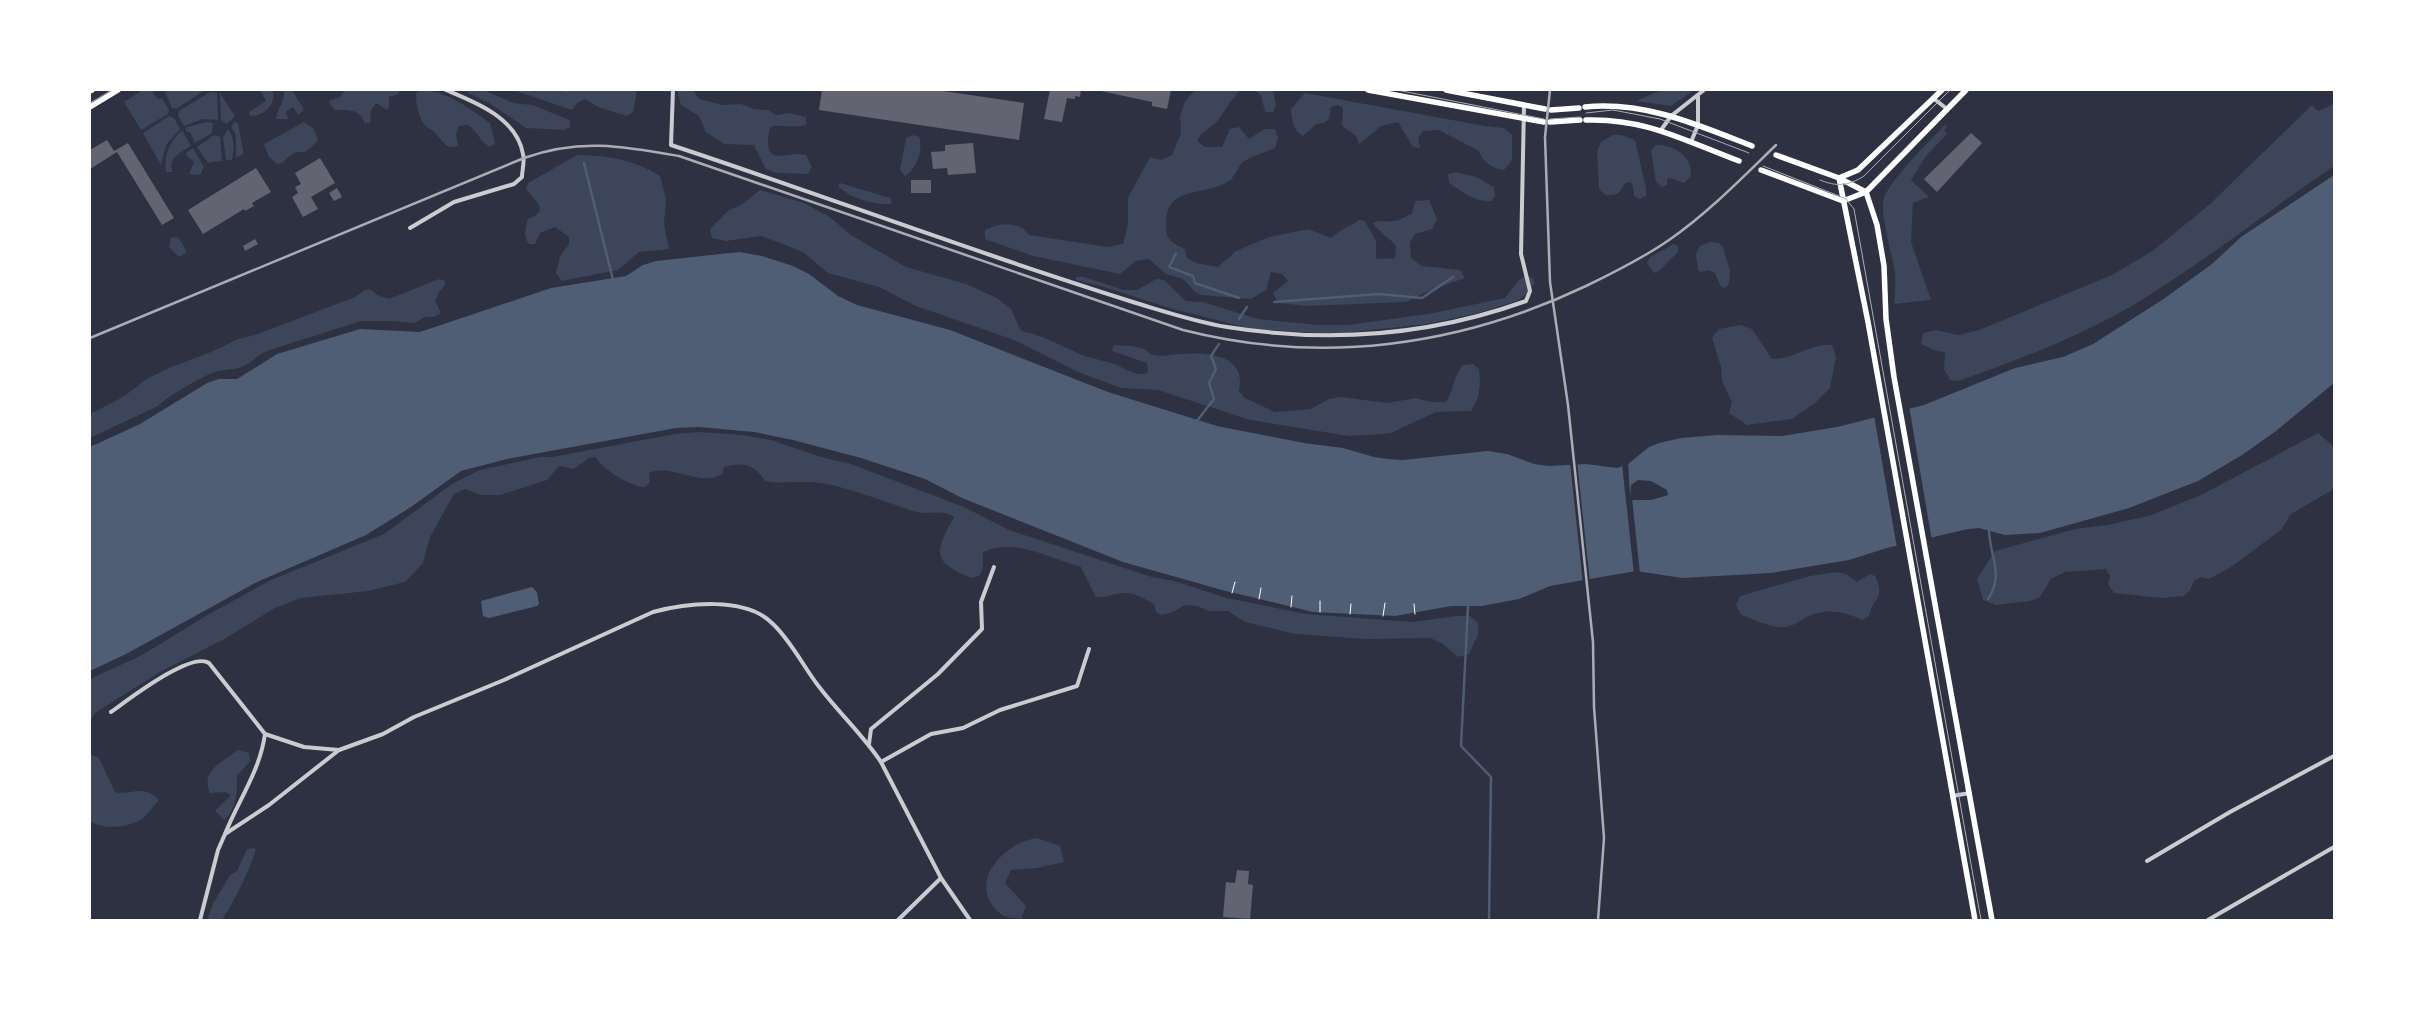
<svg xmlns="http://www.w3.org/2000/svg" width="2424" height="1010" font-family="Montserrat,sans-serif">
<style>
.green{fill:#3c4559}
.water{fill:#4f5d75;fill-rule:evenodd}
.pier{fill:#2d3142}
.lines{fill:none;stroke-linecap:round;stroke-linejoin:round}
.stream{stroke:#4f5d75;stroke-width:2.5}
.building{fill:#626471}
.path{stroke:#fff;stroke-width:1}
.minor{stroke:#caccd0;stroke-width:4}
.secondary{stroke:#fff;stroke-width:5.5}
.tram{stroke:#abadb3;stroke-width:1}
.rail{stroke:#abadb3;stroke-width:2.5}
</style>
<rect width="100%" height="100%" fill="#2d3142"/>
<g class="green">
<path d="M143,90H154L153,93L158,99L162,98L169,110L168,114L141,130L124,102Z"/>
<path d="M164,90H205L176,109L172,108Z"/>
<path d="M260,90H273C276,105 265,116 250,116L249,112L266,101Z"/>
<path d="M284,90H292L304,110L298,115L293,107L285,112L289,119H276C277,108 285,103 284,90Z"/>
<path d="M345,90H400L398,94L389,97V107L387,110L376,103L371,110L370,123H365C359,109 350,110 335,110L329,103L331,100L340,97Z"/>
<path d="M419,90C446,90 469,108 490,123L495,143L490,147C479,141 478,131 468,125L459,126L456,134L458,146C446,150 444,142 436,134C433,130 427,128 424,124C418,115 416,104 416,93Z"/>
<path d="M462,90H484L513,103L532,105L570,120V127L564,130L526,128L489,103Z"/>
<path d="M513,90H637V91L633,112L627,116L598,107L585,99L577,103L572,110Z"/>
<path d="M677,90H693L699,99L723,105L741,104L754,109L768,110L776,115L790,113L806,117V124C796,130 782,123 770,127C761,172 785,149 806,155L812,167L808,174L776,173L766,169L754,145L724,144L706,132L699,116L681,105Z"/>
<path d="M1195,90H1241C1230,100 1227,108 1219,119C1212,128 1202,130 1197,141L1205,147H1222L1230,129L1239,127L1249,139L1264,129H1275L1278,138L1275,148C1265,152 1252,156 1243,162C1237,167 1235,177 1229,181C1206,197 1166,184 1166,224C1165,239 1172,243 1185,249L1187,258L1196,263L1218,267L1236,251L1269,237L1308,229L1331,238C1340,229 1350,227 1359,220L1365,221L1376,241V259L1395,258L1396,246C1389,237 1379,233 1373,223C1380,219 1385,223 1393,221C1400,220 1406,217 1412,213L1415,201L1429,200L1437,219L1432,229L1415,234L1410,243L1411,258L1422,266L1460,270L1465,278L1426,292L1406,302L1307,306L1278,303L1273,293L1288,281L1282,274L1271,272L1266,290L1251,299L1201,295L1195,292L1183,279L1166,274L1149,259L1136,261L1120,274L1033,256L985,239V230C999,222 1019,221 1029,235L1108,247L1123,244L1128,224V198L1150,157L1161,160L1172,155L1181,133L1180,116L1185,102Z"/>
<path d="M1254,90H1273L1276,105L1273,112H1265L1261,95Z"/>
<path d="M1661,90H1694L1671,106L1636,101Z"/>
<path d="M210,92L217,93L218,120L203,119L184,126L178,116L179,111Z"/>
<path d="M220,93L235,116L227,124L221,120Z"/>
<path d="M1305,93L1485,126L1504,128L1512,135V160L1504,170C1492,168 1483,163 1479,151L1439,130L1423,131L1418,138L1420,148L1413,147L1398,122L1381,126L1359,144L1356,136L1342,126L1343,108L1338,105L1331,107L1329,119L1324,123L1316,124L1303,136C1293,130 1292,121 1291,109Z"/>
<path d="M2334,104V166C2266,212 2201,265 2130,307C2076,338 2018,360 1959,381L1950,380L1944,369L1945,352L1936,351L1921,344L1923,333L1936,330L1958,335L1979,330L2112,275L2154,250L2210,204L2312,105L2318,111Z"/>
<path d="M169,116L174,118L180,129L166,145L161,165L143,133Z"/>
<path d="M206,122L213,123L212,133L195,143L190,132H187L185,128Z"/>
<path d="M235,122L238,123L243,150V154L236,158V135L231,126Z"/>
<path d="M304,122L314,129L318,141L305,152C295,151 289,155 283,163L277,164L269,157L264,144Z"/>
<path d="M1946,124L1947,126L1944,132H1947L1946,135L1926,156L1911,180L1929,197L1913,203L1911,242L1931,300L1894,304C1895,294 1896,284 1895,274C1893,256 1879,213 1884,198C1890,180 1931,139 1946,124Z"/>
<path d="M228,129C235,139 234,149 232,160H226L223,137Z"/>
<path d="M182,130L191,146C180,153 167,158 173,172H166C164,154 169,143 182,130Z"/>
<path d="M214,135L220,137L222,161L208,163L197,147Z"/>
<path d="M913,135L919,137C924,149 916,170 905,176L900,170L906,138Z"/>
<path d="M1613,135H1621L1635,140L1646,188V196L1639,199L1634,196L1633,186L1630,182L1624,184C1620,194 1616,196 1605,195L1599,189L1597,151L1601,142Z"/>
<path d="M1656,145C1675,145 1692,156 1691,176L1684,183L1671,178L1667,179V185L1662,187L1656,182L1651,150Z"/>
<path d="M193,148L204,167L200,175L189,174L194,162L185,154Z"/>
<path d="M577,155C607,155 635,160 660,176L666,199L664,224L669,249L639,252L618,270L562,281L556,273L560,256L569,244V237L555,227L540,233L535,244H529C523,237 525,227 528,219L535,216L540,211L539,205L526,189L528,183Z"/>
<path d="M1456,172L1476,177L1494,187L1495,196L1491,201C1474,202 1463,192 1449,183L1448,174Z"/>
<path d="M840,183L890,198L892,202L890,204C874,205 849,198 838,186Z"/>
<path d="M760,190L804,203L830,217L851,235L906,267L966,284L997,298L1011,309L1021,331C1043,335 1062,346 1082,355C1094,359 1108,361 1119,366C1130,371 1135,376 1148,373L1147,363L1112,351L1114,345C1122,346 1132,345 1141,348C1146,349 1149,354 1154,355C1163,357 1172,354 1181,354C1209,352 1247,355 1239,391L1245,398L1275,412L1311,409L1329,399L1341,397L1387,403L1416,398L1430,402H1446C1454,390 1453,377 1463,365L1473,364L1479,369C1481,386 1480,397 1471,411L1436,412L1391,433L1368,435L1349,436L1250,420L1158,390L1121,388L1078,372L1014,340L916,306L879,287L828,273L803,252L783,244L761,236L726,241L712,238L710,229L729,210L741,205Z"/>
<path d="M175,237L179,238L187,252L179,257L169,247L171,238Z"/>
<path d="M1710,242L1719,243L1723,247L1730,271L1729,283L1726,288L1721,287L1715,273L1708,270L1701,272L1698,270L1696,254L1700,246Z"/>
<path d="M1674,244L1678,246V252L1659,271L1654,273L1647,263L1650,257Z"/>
<path d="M1525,276L1533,278L1534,284L1528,293L1517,301L1478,313L1427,324L1334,334L1252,329L1173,309L1104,287L1076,280V277H1084L1124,290H1137L1156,279L1164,280L1186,301L1203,302L1258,319L1319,325H1347L1428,314L1505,298L1519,280Z"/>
<path d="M439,279L445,281V285L439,292L435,301L441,313L434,317H425L414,323L394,321H361L267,351C258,355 253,361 244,366C236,370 227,369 218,371C206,374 166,397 158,406L90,438V414L123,397L148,378L174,366L211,352L238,339L255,335L355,297L365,290L370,289L377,295L389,299Z"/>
<path d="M1740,325L1752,329L1772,359C1793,360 1811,343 1832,345L1836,357L1830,388L1815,403L1792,419L1747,425L1729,413L1732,402L1722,381L1721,367L1712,338L1719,329Z"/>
<path d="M699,432L742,435L771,440L821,457L851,464L964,507L1009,530L1152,577L1174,581L1227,598L1306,614L1412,622L1457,616H1470L1478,623V635L1469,654L1458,657L1443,644L1430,638L1366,639L1295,634L1245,622L1228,611H1209L1197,606L1185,605L1171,613L1161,615L1156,612L1154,604C1145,599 1134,592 1124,593C1114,593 1107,598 1096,597L1081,567C1051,559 1015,537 983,552V568L979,576L971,578C932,562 934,552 954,517C942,509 930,515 917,512C886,503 857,490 826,484C805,479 785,485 765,481C753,463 744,462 724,467L722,474C700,488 672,463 649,473L650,482L645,487C632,488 601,468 595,457L589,458L574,469L559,466L547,480L500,495H481L465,489L454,494L430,537L423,563L405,582L368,591L301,598L275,608L226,638L160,672L95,713L90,721V679L142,655L209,614L271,580L384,534L452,484L480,470L540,457H552L675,434Z"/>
<path d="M2318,433L2332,445L2334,450V489L2291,514L2281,530L2231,567L2209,579L2201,577L2194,581L2190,590L2184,596L2162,598L2114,593L2108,584L2110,576L2106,569L2065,572L2051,579L2040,597L2030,601L1996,605L1983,600L1977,579L1995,551L2075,529L2108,525L2151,515L2201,495Z"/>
<path d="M1837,572L1846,574L1857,582L1870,574L1875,576C1886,598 1873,597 1869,616L1862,620C1841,610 1824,608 1803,619C1797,623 1789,628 1782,627C1768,627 1753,619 1741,615L1736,605L1740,596L1810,576Z"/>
<path d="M238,750L249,753L250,761L237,776C237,793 237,807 225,820L215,811L231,795L225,792L210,793C200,771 222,762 238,750Z"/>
<path d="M90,754L99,758L115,792C129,796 144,783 159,800C154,805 149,813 143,818C130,828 103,830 90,821Z"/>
<path d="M1037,838L1060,846L1064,862L1037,868L1011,870L1005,883L1026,906L1021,919C1015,918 1006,918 1002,915C964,886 1002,843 1037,838Z"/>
<path d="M255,848C258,855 229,912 222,920H209L208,916L214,902L230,875L237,871L247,849Z"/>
</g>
<g class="water">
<path d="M2334,175V383L2276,431L2242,455L2198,481L2129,508L2040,533L2005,535L1979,528L1968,529L1887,548L1849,560L1771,573L1682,578L1636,571L1550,586L1519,599L1482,606H1451L1395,616L1313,612L1222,590L1123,562L962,498L925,479L861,458L793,440L754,432L699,427L676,428L507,459L461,471L411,507L366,535L257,582L126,654L90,671V447L140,424L207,383L219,379H237L277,354L360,329L420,332L551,288L626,276L643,265L656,261L739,252L762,256L793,266L809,274L838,296L857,305L950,330L1108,392L1217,426L1304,443L1343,448L1374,457L1388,459L1403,460L1488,451L1507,454L1534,464L1549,466L1586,464L1617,468L1628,464L1649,447L1659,443L1681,438L1717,435L1782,436L1837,427L1924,405L2015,368L2063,357L2093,344L2162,300L2212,264L2241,237ZM1638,480L1651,481L1667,490L1668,495L1651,500H1630L1631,485Z"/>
<path d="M532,587L537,592L539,604L537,606L489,618L483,616L481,601Z"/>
</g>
<g class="pier">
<path d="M1909,406L1932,541L1897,548L1874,415Z"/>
<path d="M1628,460L1630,495L1632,498L1640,574H1634L1622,464Z"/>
<path d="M1577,461L1590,583L1583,584L1570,462Z"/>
</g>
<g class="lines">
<g class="stream">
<path d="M565,90L566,91"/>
<path d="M584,163L613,280"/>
<path d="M1176,253L1169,267L1193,276L1195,283L1239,298"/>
<path d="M1274,302L1379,294L1422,298L1453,277"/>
<path d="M1239,319L1247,307"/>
<path d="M1196,422L1214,399L1209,383L1216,369L1211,356L1219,344"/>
<path d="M1988,599C2005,575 1989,555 1989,529"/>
<path d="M1468,606L1461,746L1491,777L1489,920"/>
</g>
</g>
<g class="building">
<path d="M822,90H936L1024,103L1019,140L819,110Z"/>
<path d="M1050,90H1081L1080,97L1075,96V99L1067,98L1062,122L1044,119Z"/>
<path d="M1096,90H1171L1167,109L1152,106V102Z"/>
<path d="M1971,133L1982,143L1937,192L1924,179Z"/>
<path d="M107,140L114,151L128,143L174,218L162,225L117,152L90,169V150Z"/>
<path d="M973,143L976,173L948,175L947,168L933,169L931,152L945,151V145Z"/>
<path d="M320,158L335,183L311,197L318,209L303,217L292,197L298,193L295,187L301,184L295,173Z"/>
<path d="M256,168L271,192L252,203L254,206L245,211L244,209L203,234L188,210Z"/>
<rect x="911" y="180" width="20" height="13"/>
<path d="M337,188L342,197L334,201L329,193Z"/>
<path d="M255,239L258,244L245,251L243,246Z"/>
<path d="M1237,870L1249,871L1248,884L1253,885L1250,919L1223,917L1226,882L1235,883Z"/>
</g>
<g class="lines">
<g class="path">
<path d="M1232,593L1235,582"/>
<path d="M1259,599L1261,588"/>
<path d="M1414,604L1415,614"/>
<path d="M1291,607L1292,596"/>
<path d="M1320,612V601"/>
<path d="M1350,614L1351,604"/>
<path d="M1383,616L1385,603"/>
</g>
<g class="minor">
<path d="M673,90L671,145C780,181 887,220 996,257C1043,273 1089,288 1136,303C1166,312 1196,322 1227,327C1328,343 1429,336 1526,301L1530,291L1521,254L1524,106"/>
<path d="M1933,98L1947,109"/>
<path d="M1661,130L1671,116L1704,90"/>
<path d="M1691,142L1698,125V96"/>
<path d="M410,228L454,202L514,184L522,177C522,170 525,161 523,154C517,118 475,102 446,90"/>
<path d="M111,712C128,700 191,651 209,663L265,734C260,771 238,801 225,834"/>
<path d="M265,734L304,747L339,750"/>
<path d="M869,744L871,729L938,674L982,629L981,602L994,567"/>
<path d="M881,762L931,734L963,728L1000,710L1077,686L1089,649"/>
<path d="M1952,796L1970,793"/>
<path d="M2147,861L2230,812L2334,756"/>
<path d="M200,920L218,850L225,834L269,805L339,750L383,734L414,717L504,680L653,612C687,603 746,596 773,624C792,642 804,668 820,688C840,714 863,735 881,762L941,878L970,920"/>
<path d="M898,920L941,878"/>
<path d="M2208,920L2334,847"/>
</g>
<g class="secondary">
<path d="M1368,90L1544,122"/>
<path d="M1446,90L1545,109"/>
<path d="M90,91L92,90"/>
<path d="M90,107L118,90"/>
<path d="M1585,107C1645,101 1698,125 1752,146"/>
<path d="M1551,110L1579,108"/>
<path d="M1586,120C1646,118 1685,141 1739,161"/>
<path d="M1550,122L1580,120"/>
<path d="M1776,155L1839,178L1866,192L1877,225L1884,266L1886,319L1894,377L1992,920"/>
<path d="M1761,170L1843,201L1866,192L1966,90"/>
<path d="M1839,178L1868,322L1975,920"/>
<path d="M1839,178L1858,170L1942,90"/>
</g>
<g class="tram">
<path d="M1397,90L1544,119"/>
<path d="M90,103L112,90"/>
<path d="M1586,113L1613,110L1660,119L1749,153"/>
<path d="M1550,119L1580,117"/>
<path d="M1763,166L1839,196L1846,199L1854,209L1981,920"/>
<path d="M1820,180C1837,187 1848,186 1864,176L1950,90"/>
</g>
<g class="rail">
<path d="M1550,90L1545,137L1550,282L1568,405L1593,642L1594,707L1604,838L1598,920"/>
<path d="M90,338L524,158C579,138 623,146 679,156L1183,330C1321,365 1458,347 1586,286C1615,272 1643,258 1669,240C1708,213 1742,178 1776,145"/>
</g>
</g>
<rect width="2424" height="1010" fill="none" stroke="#ffffff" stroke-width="182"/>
</svg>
